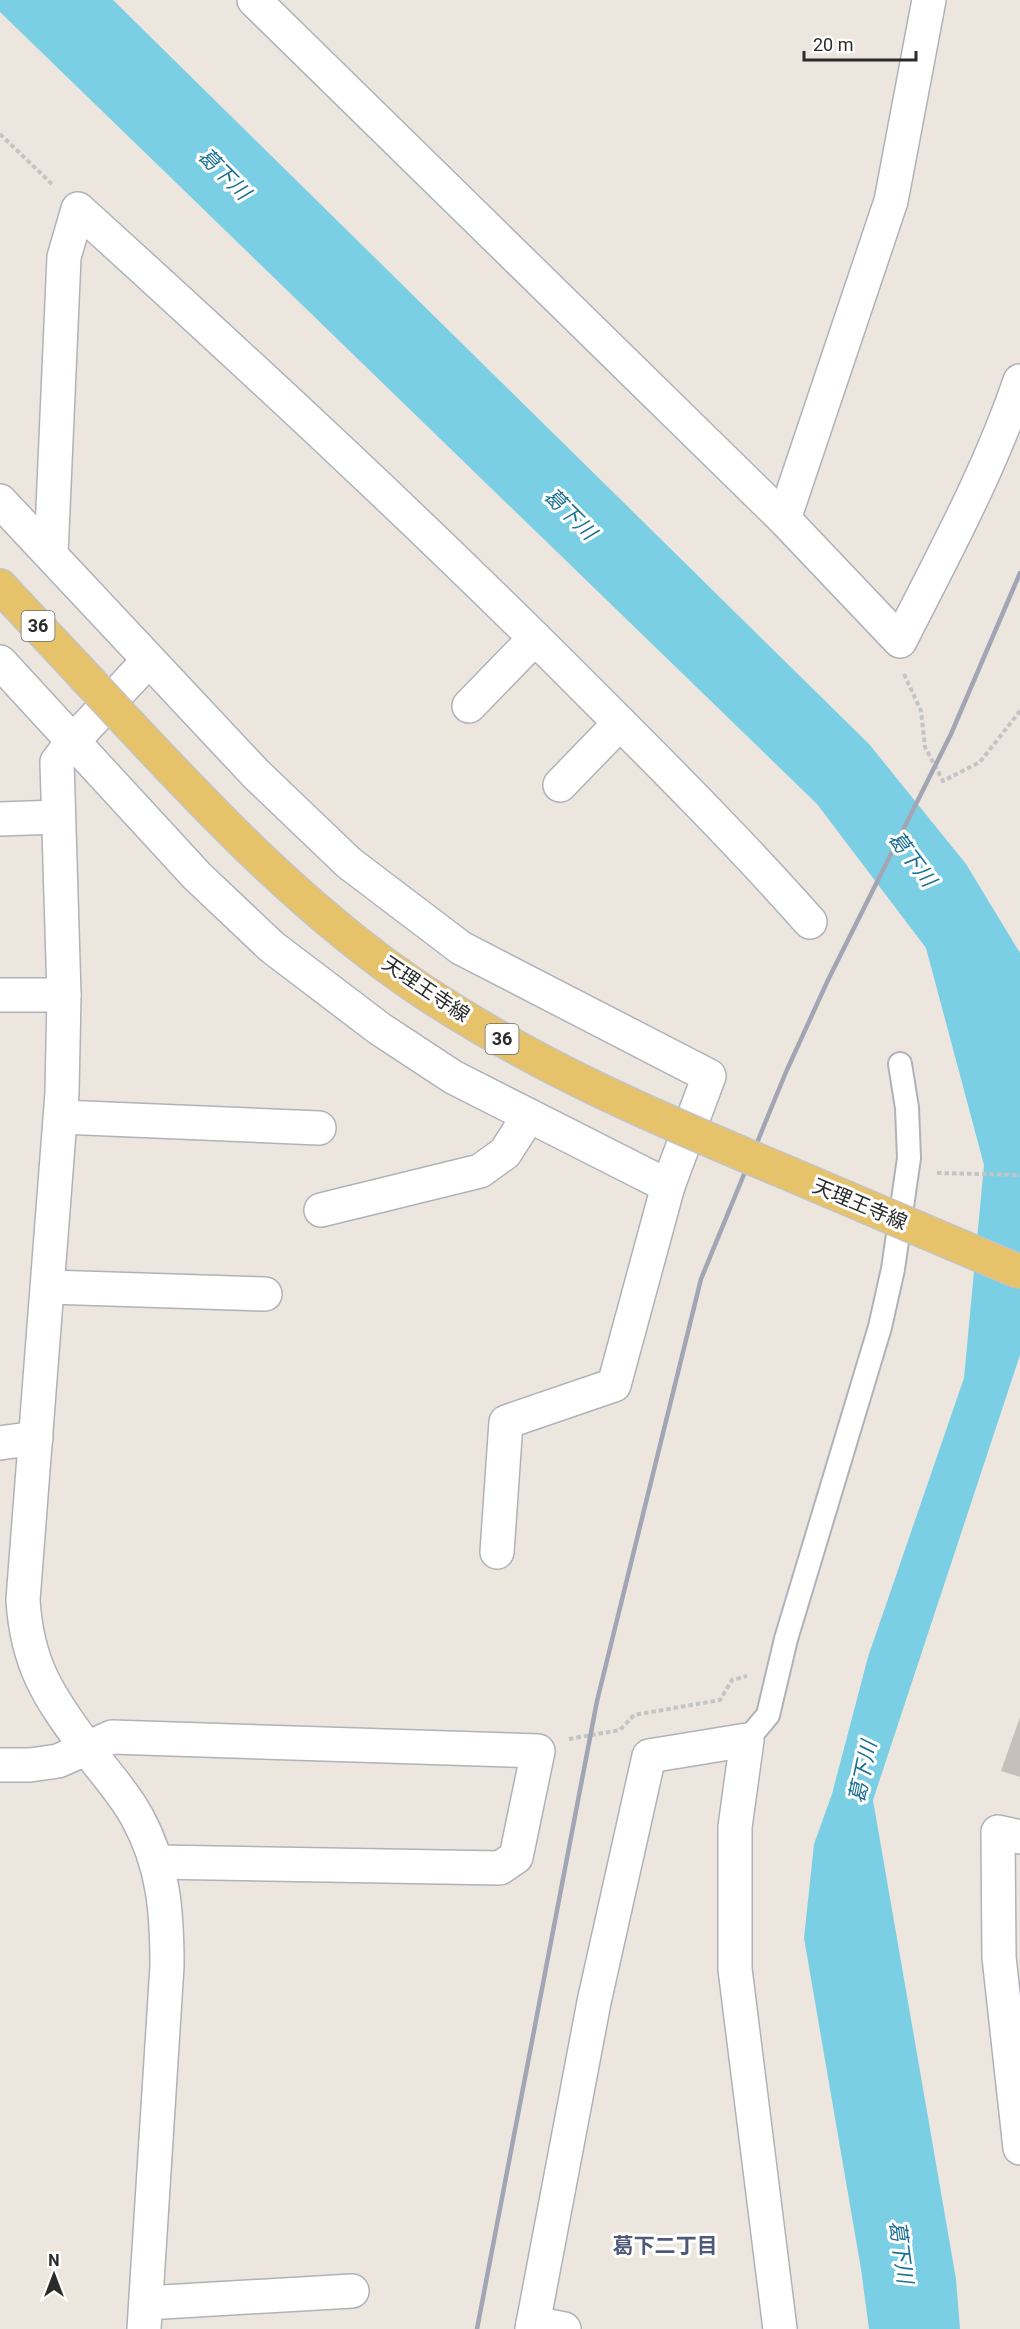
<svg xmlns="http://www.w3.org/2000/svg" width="1020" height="2329" font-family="Roboto,'Noto Sans JP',sans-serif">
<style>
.water{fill:#7bcfe5}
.building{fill:#c5c0ba}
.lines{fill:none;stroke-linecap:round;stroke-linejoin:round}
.lane-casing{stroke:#afb2bb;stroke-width:26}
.street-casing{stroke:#afb2bb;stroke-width:36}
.primary-casing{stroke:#c4c4c4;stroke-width:36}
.path{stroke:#c4c4c4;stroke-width:4;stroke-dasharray:4.5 3;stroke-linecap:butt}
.lane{stroke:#fff;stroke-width:22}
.street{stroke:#fff;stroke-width:33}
.primary{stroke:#e6c26a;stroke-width:33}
.rail{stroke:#a2a6b4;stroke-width:4.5}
.primary-bridge-casing{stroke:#c4c4c4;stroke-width:36;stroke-linecap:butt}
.primary-bridge{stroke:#e6c26a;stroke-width:33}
.labels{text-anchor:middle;stroke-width:6;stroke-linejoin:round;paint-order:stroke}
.shield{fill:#fff;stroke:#6b6b6b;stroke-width:1.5}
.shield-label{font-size:18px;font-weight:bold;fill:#2b2b2b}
.street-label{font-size:20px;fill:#2b2b2b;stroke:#fff}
.water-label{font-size:21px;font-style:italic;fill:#186f93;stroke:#fff}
.neighbourhood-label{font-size:21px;font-weight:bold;fill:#4f5979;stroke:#fff}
</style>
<rect width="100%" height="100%" fill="#ece6df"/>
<path class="water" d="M0,0H113L869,744L966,864L1020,953V1355L873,1800L956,2279L960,2329H869L861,2269L804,1938L814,1844L832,1794L868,1657L964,1378L984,1165L926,948L817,804L0,12Z"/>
<path class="building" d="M1020,1717V1777L1001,1771Z"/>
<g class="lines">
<defs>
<path id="lane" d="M747,1740L768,1715L786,1639L880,1327L893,1269L909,1158L907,1108L900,1064"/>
<g id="street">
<path d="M254,0L784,519L900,641C943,556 989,472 1020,381"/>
<path d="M0,501L256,774L349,863L461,948L709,1076L668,1186L614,1385L506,1422L497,1552"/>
<path d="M784,519L891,201L929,0"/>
<path d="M51,554L64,257L78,209C253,368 426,528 593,696C667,770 741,844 810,922"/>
<path d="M0,662L197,876L272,947L380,1029L453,1077L668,1186"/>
<path d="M469,706L535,638"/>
<path d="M560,785L620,723"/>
<path d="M0,819L57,817"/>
<path d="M0,995H64"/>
<path d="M61,1117L319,1128"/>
<path d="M321,1210L480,1171L505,1153L528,1117"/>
<path d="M49,1287L265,1294"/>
<path d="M0,1443L36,1438"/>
<path d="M0,1765H30L58,1761L112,1737L538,1751L516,1857L500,1868L157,1862"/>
<path d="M1020,1837L998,1832L999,1957L1020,2148"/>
<path d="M146,2303L352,2291"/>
<path d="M533,2323L564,2329"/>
<path d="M144,2329L167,1966C167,1912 164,1866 137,1817C123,1791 103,1771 86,1747C48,1696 27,1664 23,1600L62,1093L64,995L57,762L73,741L148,661"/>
<path d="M532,2329L594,2002L649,1756L747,1740L735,1827V1969L780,2329"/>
</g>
<path id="primary" d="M0,586L75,666"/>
</defs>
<use href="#lane" class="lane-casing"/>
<use href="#street" class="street-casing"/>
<use href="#primary" class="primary-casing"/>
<g class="path">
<path d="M0,134L54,186"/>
<path d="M904,674L921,711L925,747L943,781L980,762L1020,711"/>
<path d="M937,1173L1020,1175"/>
<path d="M569,1739L620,1730L634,1715L720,1700L732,1680L747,1676"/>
</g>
<use href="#lane" class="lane"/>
<use href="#street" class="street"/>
<use href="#primary" class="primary"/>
<path class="rail" d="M477,2329L597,1701L701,1279L786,1072L828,980L951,734L1020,573"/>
<defs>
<path id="primary-bridge" d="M75,666C181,780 291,903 421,990C537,1067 656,1118 783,1171C862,1205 941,1239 1020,1272"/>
</defs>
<use href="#primary-bridge" class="primary-bridge-casing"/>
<use href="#primary-bridge" class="primary-bridge"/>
</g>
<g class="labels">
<g class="shield">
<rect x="21.5" y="611" width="33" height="30" rx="4.5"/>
<rect x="485.5" y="1024" width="33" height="30" rx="4.5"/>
</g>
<g class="shield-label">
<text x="38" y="632">36</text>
<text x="502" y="1045">36</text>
</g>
<g class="street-label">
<text transform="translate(426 989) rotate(34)" y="7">天理王寺線</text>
<text transform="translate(860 1204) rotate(23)" y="7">天理王寺線</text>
</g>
<g class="water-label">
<text transform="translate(224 174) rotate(45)" y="7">葛下川</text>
<text transform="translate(570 514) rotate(45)" y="7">葛下川</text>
<text transform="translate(912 859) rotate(53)" y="7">葛下川</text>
<text transform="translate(863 1772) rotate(-78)" y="7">葛下川</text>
<text transform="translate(901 2252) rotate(82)" y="7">葛下川</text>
</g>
<g class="neighbourhood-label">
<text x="665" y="2253">葛下二丁目</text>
</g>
</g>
<g transform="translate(54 2275)" stroke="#ffffff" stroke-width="4.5" paint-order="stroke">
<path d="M0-4.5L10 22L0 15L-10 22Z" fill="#2b2b2b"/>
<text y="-9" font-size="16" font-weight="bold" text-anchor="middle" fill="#2b2b2b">N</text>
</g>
<path d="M804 51v9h112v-9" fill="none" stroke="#2b2b2b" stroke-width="3"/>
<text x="813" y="51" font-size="18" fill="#2b2b2b" stroke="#ffffff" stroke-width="4.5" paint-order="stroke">20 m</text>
</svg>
